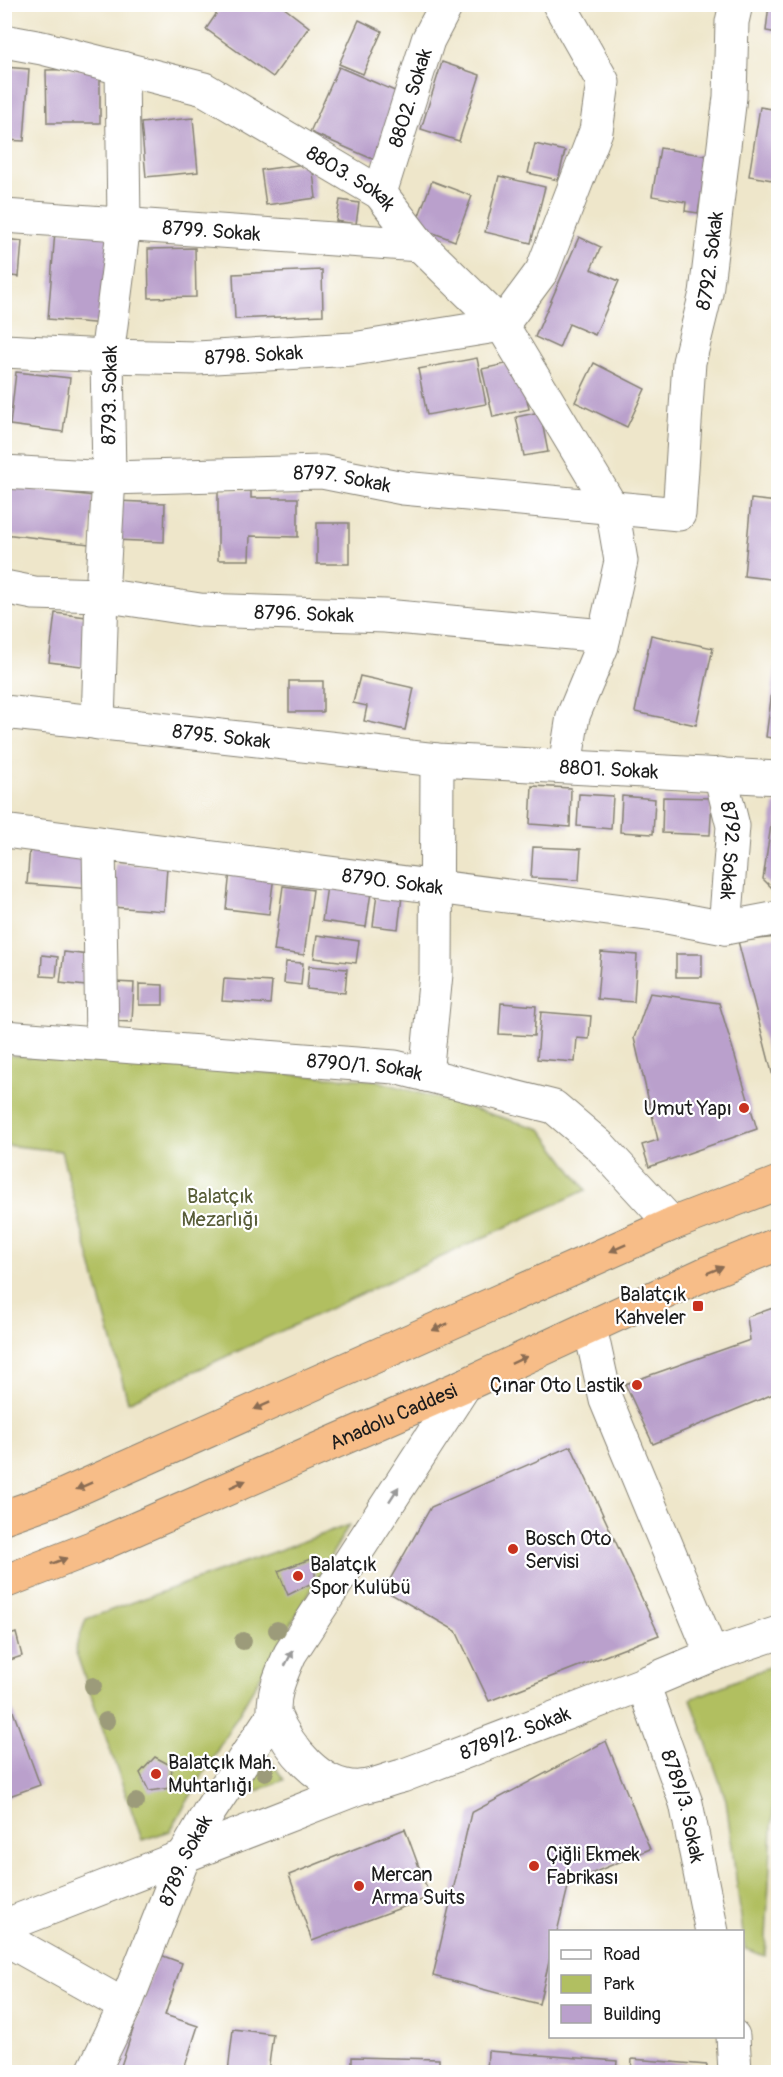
<svg xmlns="http://www.w3.org/2000/svg" width="783" height="2077" font-family="Pangolin,sans-serif">
<style>
.green{fill:#b1bf61;stroke:#666e3e;stroke-width:1.5}
.building{fill:#baa0cc}
.lines{fill:none;stroke-linecap:round;stroke-linejoin:round}
.minor-casing{stroke:#858173;stroke-width:35}
.highway-casing{stroke:#858173;stroke-width:35}
.minor{stroke:#fff;stroke-width:33}
.highway{stroke:#f7bd88;stroke-width:33}
.tree{fill:#9c9b7a}
.oneway{fill:#8a6c52}
.oneway2{fill:#999}
.poi-dot{fill:#c8321e;stroke:#fff;stroke-width:2}
.labels{text-anchor:middle;stroke-width:4.5;stroke-linejoin:round;paint-order:stroke}
.street-label{font-size:20px;fill:#1c1c1c;stroke:#fff}
.poi-label{font-size:20px;fill:#1c1c1c;stroke:#fff;text-anchor:start}
.park-label{font-size:20px;fill:#585d38;stroke:#fff}
</style>
<rect width="100%" height="100%" fill="#fff"/>
<filter id="ink" filterUnits="userSpaceOnUse"><feTurbulence type="fractalNoise" baseFrequency=".0167" numOctaves="2"/><feDisplacementMap in="SourceGraphic" scale="12" xChannelSelector="R" yChannelSelector="G"/><feConvolveMatrix kernelMatrix="1 2 1 2 8 2 1 2 1" color-interpolation-filters="sRGB"/></filter>
<filter id="wash" filterUnits="userSpaceOnUse"><feTurbulence type="fractalNoise" baseFrequency=".008" numOctaves="4" result="noise"/><feDisplacementMap in="SourceGraphic" scale="24" xChannelSelector="R" yChannelSelector="G"/><feGaussianBlur stdDeviation="1.35" result="paint"/><feColorMatrix in="noise" values="0 0 0 0 0 0 0 0 0 0 0 0 0 0 0 0 0 1.4 0 .05"/><feComposite in="paint" operator="in"/></filter>
<g filter="url(#wash)">
<rect width="100%" height="100%" fill="#eee6ca"/>
<g class="green">
<path d="M4,1055L375,1080L541,1129L586,1190L128,1402L61,1151L5,1145Z"/>
<path d="M349,1525L170,1831L142,1840L75,1650L86,1619Z"/>
<path d="M778,1663V1787L774,1794L765,1956L745,1949L726,1800L691,1699Z"/>
<path d="M264,1750L284,1780L244,1796L238,1786Z"/>
</g>
<g id="blocks">
<g class="building">
<path d="M223,4H279L309,27L273,77L206,29Z"/>
<path d="M769,4H778V33L766,31Z"/>
<path d="M359,20L382,31L363,74L339,64Z"/>
<path d="M442,62L480,75L459,141L421,129Z"/>
<path d="M4,67L29,69L24,141L4,140Z"/>
<path d="M339,67L404,95L377,161L310,132Z"/>
<path d="M100,69V123H47L46,70Z"/>
<path d="M760,107L778,110V181L749,176Z"/>
<path d="M193,118L198,172L146,177L141,123Z"/>
<path d="M535,144L565,151L558,180L528,173Z"/>
<path d="M660,148L708,156L698,213L685,211L686,202L652,196Z"/>
<path d="M312,163L316,198L266,205L261,170Z"/>
<path d="M499,176L545,187L531,243L485,232Z"/>
<path d="M432,181L472,196L455,241L415,226Z"/>
<path d="M340,200L359,203L356,224L336,221Z"/>
<path d="M55,231L111,236L104,324L48,319Z"/>
<path d="M579,237L601,247L591,269L619,281L595,335L569,324L559,348L535,337Z"/>
<path d="M4,239L22,241L19,277L4,275Z"/>
<path d="M195,248L196,297L149,298L148,249Z"/>
<path d="M322,270L323,315L235,319L233,274Z"/>
<path d="M477,358L486,404L427,415L418,369Z"/>
<path d="M519,361L529,409L493,417L482,369Z"/>
<path d="M594,363L645,389L627,427L575,402Z"/>
<path d="M16,372L70,378L63,432L10,425Z"/>
<path d="M540,412L548,452L524,456L516,417Z"/>
<path d="M4,486L94,496L89,544L4,534Z"/>
<path d="M218,491H251V498H298V537L250,536L249,560H218Z"/>
<path d="M751,499L778,502V580L744,576Z"/>
<path d="M116,501L165,503L164,542L115,540Z"/>
<rect x="317" y="523" width="32" height="41"/>
<path d="M55,613L94,618L89,667L49,662Z"/>
<path d="M651,635L713,648L696,725L635,712Z"/>
<path d="M777,654H778V739L766,737Z"/>
<path d="M360,676L414,688L405,730L364,721L367,706L353,703Z"/>
<rect x="289" y="681" width="34" height="31"/>
<path d="M532,786L571,788L570,827L530,824Z"/>
<path d="M579,794L613,796L611,829L577,826Z"/>
<path d="M622,796L655,799L653,834L620,832Z"/>
<path d="M663,797L712,798L710,835L662,833Z"/>
<path d="M778,803V887L772,888L763,879L774,805Z"/>
<path d="M30,846L96,851L93,889L27,884Z"/>
<path d="M533,847L581,849L579,880L531,878Z"/>
<path d="M115,863L167,867L164,911L112,907Z"/>
<path d="M230,871L274,876L269,914L226,909Z"/>
<path d="M283,886L313,890L304,955L274,951Z"/>
<path d="M327,886L371,892L366,927L322,921Z"/>
<path d="M377,893L402,896L398,929L373,926Z"/>
<path d="M317,935L359,941L356,963L314,958Z"/>
<path d="M778,937V1096L738,941Z"/>
<path d="M64,952L97,956L94,987L60,983Z"/>
<path d="M601,952L637,955L634,1002L597,999Z"/>
<rect x="676" y="954" width="26" height="23"/>
<path d="M42,955L58,957L56,977L41,976Z"/>
<path d="M286,962L303,963L301,985L284,983Z"/>
<path d="M309,966L347,969L345,993L307,989Z"/>
<path d="M224,979L272,982L270,1004L222,1001Z"/>
<path d="M114,982L134,983L132,1022L112,1021Z"/>
<path d="M139,984L163,985V1005H139Z"/>
<path d="M650,993L719,1003L757,1129L649,1167L642,1145L658,1140L634,1038Z"/>
<path d="M501,1003L536,1006L534,1036L499,1034Z"/>
<path d="M541,1012L591,1016L589,1039L577,1038L575,1062L537,1059Z"/>
<path d="M773,1308L778,1318V1392L653,1444L625,1384L750,1340L747,1317Z"/>
<path d="M571,1446L659,1635L489,1701L456,1631L384,1590L431,1507Z"/>
<path d="M313,1558L316,1581L288,1595L278,1571Z"/>
<path d="M16,1633L22,1656L4,1662V1637Z"/>
<path d="M7,1695L40,1785L4,1798V1696Z"/>
<path d="M606,1741L650,1849L569,1883L557,1932H550V1958L539,2004L433,1976L471,1813Z"/>
<path d="M155,1757L172,1766L170,1788L149,1791L140,1773Z"/>
<path d="M405,1829L430,1897L312,1941L289,1875Z"/>
<path d="M158,1954L182,1963L165,2015L198,2026L183,2072H119Z"/>
<path d="M233,2029L273,2034L268,2072H228Z"/>
<path d="M488,2051L617,2061L616,2072H487Z"/>
<path d="M352,2057L439,2059V2072H352Z"/>
<path d="M632,2059L707,2065L706,2072H631Z"/>
</g>
</g>
</g>
<g filter="url(#ink)">
<use href="#blocks" fill-opacity="0" stroke="#858173" stroke-width="1.5"/>
<g class="lines">
<defs>
<g id="minor">
<path id="s1" d="M4,41L42,48L204,89L380,193L420,245L502,325L612,508L621,561L602,646L573,716L565,766"/>
<path id="s2" d="M380,193L428,40L447,4"/>
<path id="s3" d="M4,216L420,245"/>
<path id="s4" d="M4,351L107,356L197,358L353,349L502,325L542,271L596,131L603,82L559,4"/>
<path id="s5" d="M4,472L109,478L322,472L403,488L679,514L689,362L706,293L730,97L732,22L736,4"/>
<path id="s6" d="M4,587L34,593L102,595L200,610L385,616L604,636"/>
<path id="s7" d="M4,712L437,760L778,778"/>
<path d="M98,723L102,595L109,478L107,356L124,224L122,68"/>
<path id="s8" d="M720,774L733,826L725,928"/>
<path id="s9" d="M4,831L662,916L725,928L778,918"/>
<path d="M99,843L102,1043"/>
<path id="s10" d="M4,1037L395,1067L554,1107L600,1146L672,1224"/>
<path d="M426,1075L436,974L437,760"/>
<path d="M590,1327L606,1400L712,1655"/>
<path id="s11" d="M643,1684L686,1803L712,1932"/>
<path id="s12" d="M274,1714C288,1747 320,1790 361,1787C374,1786 389,1779 402,1776L643,1684L712,1655L778,1633"/>
<path d="M4,1926L361,1787"/>
<path d="M4,1938L125,2006"/>
<path d="M733,2036L735,2072"/>
<path id="s13" d="M93,2072L125,2006L184,1856L209,1812L274,1714C273,1691 281,1675 290,1654L465,1385"/>
</g>
<g id="highway">
<path d="M4,1517L55,1499L672,1224L778,1183"/>
<path id="s14" d="M4,1582L94,1547L465,1385L709,1272L778,1244"/>
</g>
</defs>
<use href="#minor" class="minor-casing"/>
<use href="#highway" class="highway-casing"/>
<use href="#minor" class="minor"/>
<use href="#highway" class="highway"/>
</g>
<g class="tree">
<circle cx="277" cy="1630" r="9"/>
<circle cx="243" cy="1641" r="9"/>
<circle cx="93" cy="1686" r="9"/>
<circle cx="106" cy="1721" r="9"/>
<circle cx="265" cy="1772" r="9"/>
<circle cx="136" cy="1802" r="9"/>
</g>
<defs><path id="oneway-solid" d="M-6-.8H1V-3.2L6.5 0L1 3.2V.8H-6Z" transform="scale(1.5)"/></defs>
<g class="oneway">
<use href="#oneway-solid" transform="translate(618 1248) rotate(156)"/>
<use href="#oneway-solid" transform="translate(715 1270) rotate(-22)"/>
<use href="#oneway-solid" transform="translate(440 1327) rotate(156)"/>
<use href="#oneway-solid" transform="translate(519 1360) rotate(-25)"/>
<use href="#oneway-solid" transform="translate(262 1406) rotate(156)"/>
<use href="#oneway-solid" transform="translate(238 1484) rotate(-24)"/>
<use href="#oneway-solid" transform="translate(84 1486) rotate(156)"/>
<use href="#oneway-solid" transform="translate(59 1561) rotate(-21)"/>
</g>
<g class="oneway2">
<use href="#oneway-solid" transform="translate(394 1494) rotate(-57)"/>
<use href="#oneway-solid" transform="translate(289 1658) rotate(-62)"/>
</g>
</g>
<g class="poi-dot">
<circle cx="744" cy="1108" r="6"/>
<rect x="692" y="1300" width="12" height="12" rx="3"/>
<circle cx="637" cy="1385" r="6"/>
<circle cx="513" cy="1549" r="6"/>
<circle cx="298" cy="1576" r="6"/>
<circle cx="156" cy="1774" r="6"/>
<circle cx="534" cy="1866" r="6"/>
<circle cx="359" cy="1886" r="6"/>
</g>
<g class="labels">
<g class="street-label">
<text dy="7" stroke="none"><textPath href="#s2" startOffset="100">8802. Sokak</textPath></text>
<text dy="7" stroke="none"><textPath href="#s1" startOffset="378">8803. Sokak</textPath></text>
<text dy="7" stroke="none"><textPath href="#s3" startOffset="208">8799. Sokak</textPath></text>
<text dy="7" stroke="none"><textPath href="#s5" startOffset="934">8792. Sokak</textPath></text>
<text dy="7" stroke="none"><textPath href="#s4" startOffset="250">8798. Sokak</textPath></text>
<text transform="translate(109 395) rotate(-89)" y="7">8793. Sokak</text>
<text dy="7" stroke="none"><textPath href="#s5" startOffset="339">8797. Sokak</textPath></text>
<text dy="7" stroke="none"><textPath href="#s6" startOffset="302">8796. Sokak</textPath></text>
<text dy="7" stroke="none"><textPath href="#s7" startOffset="219">8795. Sokak</textPath></text>
<text dy="7" stroke="none"><textPath href="#s7" startOffset="608">8801. Sokak</textPath></text>
<text dy="7" stroke="none"><textPath href="#s8" startOffset="78">8792. Sokak</textPath></text>
<text dy="7" stroke="none"><textPath href="#s9" startOffset="392">8790. Sokak</textPath></text>
<text dy="7" stroke="none"><textPath href="#s10" startOffset="362">8790/1. Sokak</textPath></text>
<text dy="7" stroke="none"><textPath href="#s14" startOffset="423">Anadolu Caddesi</textPath></text>
<text dy="7" stroke="none"><textPath href="#s12" startOffset="284">8789/2. Sokak</textPath></text>
<text dy="7" stroke="none"><textPath href="#s11" startOffset="129">8789/3. Sokak</textPath></text>
<text dy="7" stroke="none"><textPath href="#s13" startOffset="231">8789. Sokak</textPath></text>
</g>
<g class="poi-label">
<text x="732" y="1115" text-anchor="end">Umut Yapı</text>
<text x="686" y="1301" text-anchor="end">Balatçık<tspan x="686" dy="23">Kahveler</tspan></text>
<text x="625" y="1392" text-anchor="end">Çınar Oto Lastik</text>
<text x="525" y="1545">Bosch Oto<tspan x="525" dy="23">Servisi</tspan></text>
<text x="310" y="1571">Balatçık<tspan x="310" dy="23">Spor Kulübü</tspan></text>
<text x="168" y="1769">Balatçık Mah.<tspan x="168" dy="23">Muhtarlığı</tspan></text>
<text x="546" y="1861">Çiğli Ekmek<tspan x="546" dy="23">Fabrikası</tspan></text>
<text x="371" y="1881">Mercan<tspan x="371" dy="23">Arma Suits</tspan></text>
</g>
<g class="park-label">
<text x="220" y="1203">Balatçık<tspan x="220" dy="23">Mezarlığı</tspan></text>
</g>
</g>
<rect width="783" height="2077" fill="none" stroke="#fff" stroke-width="24"/>
<rect x="549" y="1930" width="195" height="108" fill="#ffffff" stroke="#a4a4a4" stroke-width="1.5"/>
<rect x="561" y="1950" width="30" height="9" fill="#ffffff" stroke="#a4a4a4" stroke-width="1.5"/>
<text x="603" y="1960" font-size="18" fill="#1c1c1c">Road</text>
<rect x="561" y="1975" width="30" height="18" fill="#b1bf61" stroke="#a4a4a4" stroke-width="1.5"/>
<text x="603" y="1990" font-size="18" fill="#1c1c1c">Park</text>
<rect x="561" y="2005" width="30" height="18" fill="#baa0cc" stroke="#a4a4a4" stroke-width="1.5"/>
<text x="603" y="2020" font-size="18" fill="#1c1c1c">Building</text>
</svg>
